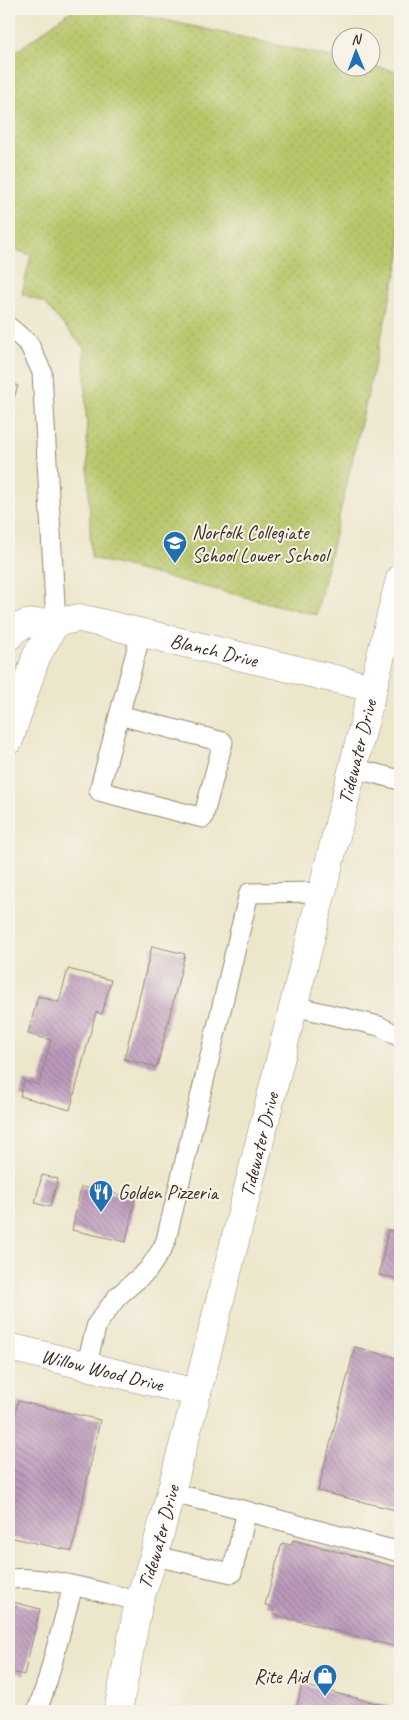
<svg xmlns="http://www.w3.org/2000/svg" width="409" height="1720" font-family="Caveat,sans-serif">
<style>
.grass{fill:url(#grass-dots);stroke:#797844}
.building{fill:url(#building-back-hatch)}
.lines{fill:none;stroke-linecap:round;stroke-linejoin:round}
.service-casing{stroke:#948874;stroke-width:21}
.minor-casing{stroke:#948874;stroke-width:29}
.tertiary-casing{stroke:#948874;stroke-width:29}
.trunk-casing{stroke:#948874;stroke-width:29}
.service{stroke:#fff;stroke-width:19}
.minor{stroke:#fff;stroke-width:28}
.tertiary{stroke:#fff;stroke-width:28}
.trunk{stroke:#fff;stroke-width:28}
.labels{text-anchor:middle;stroke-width:4;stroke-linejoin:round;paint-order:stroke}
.poi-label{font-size:20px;fill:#3b2a1e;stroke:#f7f3e8;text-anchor:start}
.street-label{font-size:20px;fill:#3b2a1e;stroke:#f7f3e8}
</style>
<defs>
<pattern id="grass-dots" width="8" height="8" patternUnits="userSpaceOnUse" patternTransform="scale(1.25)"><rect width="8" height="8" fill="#b7c669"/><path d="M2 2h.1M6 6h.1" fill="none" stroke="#9eaa5b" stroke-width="1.8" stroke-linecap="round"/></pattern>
<pattern id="building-back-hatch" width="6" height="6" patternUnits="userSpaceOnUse" patternTransform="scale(1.25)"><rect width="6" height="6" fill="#bc9abc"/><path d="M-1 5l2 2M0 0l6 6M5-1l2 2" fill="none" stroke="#9a7e98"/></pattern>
</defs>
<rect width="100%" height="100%" fill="#f7f3e8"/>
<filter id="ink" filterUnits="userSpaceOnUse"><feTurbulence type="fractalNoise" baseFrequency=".02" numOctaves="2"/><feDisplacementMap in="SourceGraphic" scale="10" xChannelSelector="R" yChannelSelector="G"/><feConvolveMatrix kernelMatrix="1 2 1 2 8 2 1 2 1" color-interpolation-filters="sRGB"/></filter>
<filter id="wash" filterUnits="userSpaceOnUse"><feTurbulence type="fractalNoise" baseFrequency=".0096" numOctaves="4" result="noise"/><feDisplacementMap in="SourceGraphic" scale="20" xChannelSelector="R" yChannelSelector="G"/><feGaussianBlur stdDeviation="1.12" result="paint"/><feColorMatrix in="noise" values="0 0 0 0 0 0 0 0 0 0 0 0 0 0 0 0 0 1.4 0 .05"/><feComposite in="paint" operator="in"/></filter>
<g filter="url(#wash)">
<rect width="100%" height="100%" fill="#ece6cb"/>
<path class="grass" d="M73,9H115L341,59L342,68H372V66L400,72V257L316,615L91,558L84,348L44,303L22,294L31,255L9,248V57Z"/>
<g id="blocks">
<g class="building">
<path d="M9,383L18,386L9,412Z"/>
<path d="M152,946L185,954L157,1067L124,1059Z"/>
<path d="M68,969L111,980L102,1014L96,1012L70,1110L20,1096L24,1081L39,1085L51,1040L28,1034L38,996L59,1002Z"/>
<path d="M42,1175L58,1179L50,1207L35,1203Z"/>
<path d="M81,1187L135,1198L126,1242L72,1230Z"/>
<path d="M388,1230L400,1232V1279L379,1275Z"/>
<path d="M355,1347L400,1359V1511L318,1491Z"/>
<path d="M18,1401L100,1420L72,1551L9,1537V1441Z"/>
<path d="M293,1540L400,1568V1648L273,1614L275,1608L265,1605L282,1543L291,1545Z"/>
<path d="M9,1601L40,1609L24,1675L9,1671Z"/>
<path d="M302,1685L400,1709V1711H296Z"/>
</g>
</g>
</g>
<g filter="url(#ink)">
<use href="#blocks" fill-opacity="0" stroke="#948874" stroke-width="1"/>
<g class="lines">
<defs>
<g id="service">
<path d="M9,327L29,344L42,372L56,622"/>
<path d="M119,715L223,742L203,818L99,791L141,633"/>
<path d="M353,768L400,780"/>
<path d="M294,1006L379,1026L400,1037"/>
<path d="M86,1366L97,1324L117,1297L148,1270L162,1249L166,1240L249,893L322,892"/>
<path d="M171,1493L219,1504L400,1552"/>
<path d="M154,1556L232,1573L247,1511"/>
<path d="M9,1579C46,1575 102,1593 139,1601"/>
<path d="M37,1711L47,1682L73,1586"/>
</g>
<g id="minor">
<path id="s1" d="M56,622L80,618L373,688"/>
<path d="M9,636C19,620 39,623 56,622L36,657L9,740"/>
</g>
<g id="tertiary">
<path id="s2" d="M9,1347L197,1393"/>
</g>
<g id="trunk">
<path id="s3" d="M118,1711L139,1601L154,1556L197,1393L400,579"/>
</g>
</defs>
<use href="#service" class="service-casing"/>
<use href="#minor" class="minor-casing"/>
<use href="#tertiary" class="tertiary-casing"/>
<use href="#trunk" class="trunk-casing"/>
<use href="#service" class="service"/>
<use href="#minor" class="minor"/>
<use href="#tertiary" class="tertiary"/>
<use href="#trunk" class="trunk"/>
</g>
</g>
<defs>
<symbol id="school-pin" viewBox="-11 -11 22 30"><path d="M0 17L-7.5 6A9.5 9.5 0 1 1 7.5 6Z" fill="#1f6fb2" stroke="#f7f3e8"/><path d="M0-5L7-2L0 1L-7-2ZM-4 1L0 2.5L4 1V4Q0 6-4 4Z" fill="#fff"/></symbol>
<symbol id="restaurant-pin" viewBox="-11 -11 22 30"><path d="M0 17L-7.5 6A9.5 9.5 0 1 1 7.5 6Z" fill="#1f6fb2" stroke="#f7f3e8"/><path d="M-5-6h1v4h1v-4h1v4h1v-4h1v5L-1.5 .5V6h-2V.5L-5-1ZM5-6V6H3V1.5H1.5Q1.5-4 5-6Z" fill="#fff"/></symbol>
<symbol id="shop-pin" viewBox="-11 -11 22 30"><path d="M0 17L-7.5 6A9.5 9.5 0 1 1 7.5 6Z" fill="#1f6fb2" stroke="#f7f3e8"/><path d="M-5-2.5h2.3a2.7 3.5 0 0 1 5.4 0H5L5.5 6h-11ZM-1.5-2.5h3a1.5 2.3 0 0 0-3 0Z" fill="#fff"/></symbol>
</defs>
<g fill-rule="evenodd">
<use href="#school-pin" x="161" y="529" width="28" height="38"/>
<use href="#restaurant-pin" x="87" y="1178" width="28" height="38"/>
<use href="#shop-pin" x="311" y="1662" width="28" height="38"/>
</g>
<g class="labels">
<g class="poi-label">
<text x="192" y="539">Norfolk Collegiate<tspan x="192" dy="23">School Lower School</tspan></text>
<text x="118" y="1199">Golden Pizzeria</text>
<text x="308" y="1683" text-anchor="end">Rite Aid</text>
</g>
<g class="street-label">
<text dy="7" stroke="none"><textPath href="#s1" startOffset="162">Blanch Drive</textPath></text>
<text dy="7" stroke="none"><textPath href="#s3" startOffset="989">Tidewater Drive</textPath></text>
<text dy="7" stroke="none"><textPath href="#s3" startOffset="584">Tidewater Drive</textPath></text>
<text dy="7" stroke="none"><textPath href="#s2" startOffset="96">Willow Wood Drive</textPath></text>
<text dy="7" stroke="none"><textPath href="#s3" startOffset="179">Tidewater Drive</textPath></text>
</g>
</g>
<rect width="409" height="1720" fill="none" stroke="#f7f3e8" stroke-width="30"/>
<g transform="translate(356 52) rotate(359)"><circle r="24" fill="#f7f3e8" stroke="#aca397"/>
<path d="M0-4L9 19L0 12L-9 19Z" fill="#1f6fb2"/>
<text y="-8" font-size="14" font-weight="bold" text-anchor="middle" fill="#3b2a1e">N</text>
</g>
</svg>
